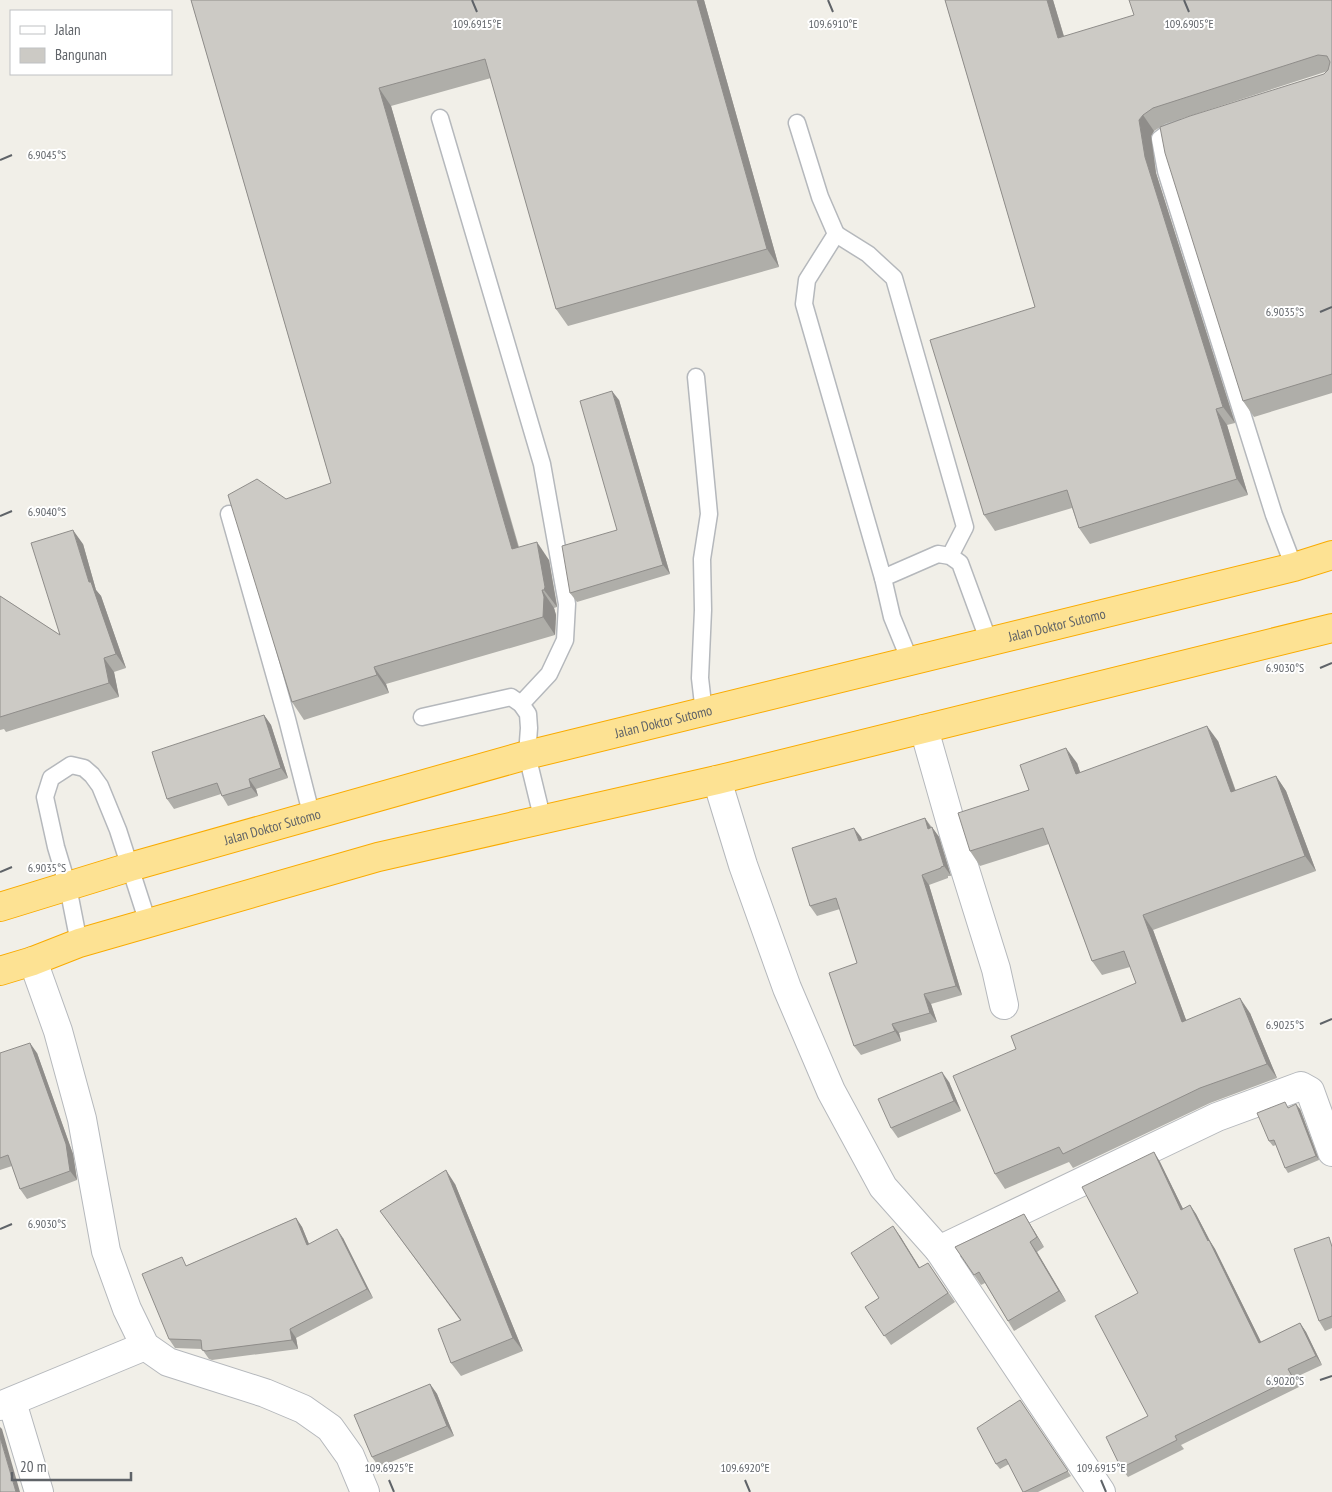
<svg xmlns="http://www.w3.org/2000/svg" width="1332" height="1492" font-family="'PT Sans Narrow',sans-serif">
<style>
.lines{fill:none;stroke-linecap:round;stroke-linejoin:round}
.lane-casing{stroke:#b5b8bc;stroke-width:19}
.street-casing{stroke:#b5b8bc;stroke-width:30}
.highway-casing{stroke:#f9ab00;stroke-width:30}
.lane{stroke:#fff;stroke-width:16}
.street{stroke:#fff;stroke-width:28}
.highway{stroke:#fde293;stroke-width:28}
.wall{fill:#afaea9}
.shaded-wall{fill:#8f8d8a}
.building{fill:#cccac5;stroke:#8f8d8a}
.ticks{fill:none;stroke:#5f6368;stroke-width:2}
.labels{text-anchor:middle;stroke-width:4;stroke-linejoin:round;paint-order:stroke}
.street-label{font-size:14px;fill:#5f6368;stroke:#fff}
.ticks-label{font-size:12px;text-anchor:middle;fill:#5f6368;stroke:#fff;stroke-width:4;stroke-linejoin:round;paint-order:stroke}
</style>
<rect width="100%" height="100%" fill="#f1efe8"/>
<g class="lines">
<defs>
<g id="lane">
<path d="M440,118L542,464L567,604L565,640L549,674L521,704"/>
<path d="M797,123L820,197L836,234L807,280L804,304L883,578"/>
<path d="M1181,128L1168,133L1160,139L1166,171L1274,515L1294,567"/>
<path d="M836,234L868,254L894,278L965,527L950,556"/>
<path d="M696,377L709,514L702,559L703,610L700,678L704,713"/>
<path d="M229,514L287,719L312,817"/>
<path d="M910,661L892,617L883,578L938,554L950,556L960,563L989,642"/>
<path d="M422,717L511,697L521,704L528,714L529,728L527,755L543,821"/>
<path d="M79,943L68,887L56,847L45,797L51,778L71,765L84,768L92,775L100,786L118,830L148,923"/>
</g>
<g id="street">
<path d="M924,729L953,831L996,969L1004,1005"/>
<path d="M717,780L743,865L787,988L831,1091L883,1187L939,1250L1101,1492"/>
<path d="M33,961L58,1031L82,1119L106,1251L127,1309L145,1346L168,1362L265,1393L303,1409L330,1428L350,1456L365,1492"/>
<path d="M939,1250L1217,1117L1301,1086L1310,1091L1332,1152"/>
<path d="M12,1402L39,1492"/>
<path d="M0,1406L145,1346"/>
</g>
<g id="highway">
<path id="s1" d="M0,907L130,867L527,755L1294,567L1332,555"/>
<path d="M0,971L33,961L79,943L378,857L717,780L1332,628"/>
</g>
</defs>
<use href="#lane" class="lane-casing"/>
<use href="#street" class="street-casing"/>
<use href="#highway" class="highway-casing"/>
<use href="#lane" class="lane"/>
<use href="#street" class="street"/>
<use href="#highway" class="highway"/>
</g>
<g class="wall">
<path d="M191,0H704L779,267L568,326L556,309L491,78L391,106L519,547L549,560L557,605V607L554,608L556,615L555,635L386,684L389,693L304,720L292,702L331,483Z"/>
<path d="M945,0H1053L1064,36L1332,0V393L1254,417L1243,401L1324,74L1328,71L1165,124L1154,131L1151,136L1156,173L1235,423L1227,425L1248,495L1090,544L1079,528L1072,508L995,531L984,515L1035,307Z"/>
<path d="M619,400L670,574L577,602L570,593L617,530Z"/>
<path d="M83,544L96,590L101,596L126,668L114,672L119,697L6,732L4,729L0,730V596L60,635Z"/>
<path d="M264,715L271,725L288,778L256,789L258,796L228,806L221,794L174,809L167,799Z"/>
<path d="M1218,741L1236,791L1276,776L1286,791L1316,871L1153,930L1186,1020L1250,1013L1277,1078L1210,1103L1073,1168L1069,1162L1005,1189L995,1174L1016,1049L1136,983L1130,967L1102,975L1092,961L1049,844L980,866L970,851L1029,790L1077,763L1080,773Z"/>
<path d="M925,818L939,837L951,876H948V878L929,885L962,995L931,1004L937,1022L899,1033L901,1041L861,1055L854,1046L857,963L840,909L817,916L810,906L861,837L862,840Z"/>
<path d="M0,1053H37L73,1154L77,1180L27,1199L20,1189L12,1166L0,1170Z"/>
<path d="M949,1082L961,1111L898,1138L891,1128Z"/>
<path d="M1289,1107L1300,1109L1319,1160L1288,1173L1285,1168L1276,1145L1273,1146L1269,1141Z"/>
<path d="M1154,1152L1160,1162L1183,1209L1190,1205L1196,1214L1210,1241L1215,1249L1261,1342L1300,1323L1306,1332L1322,1365L1294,1378L1299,1387L1181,1445L1184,1449L1128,1477L1121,1468L1148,1416L1138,1293Z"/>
<path d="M455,1184L523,1351L461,1376L451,1363L460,1320L380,1211Z"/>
<path d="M1024,1214L1044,1247L1037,1252L1066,1301L1014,1331L1008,1321L985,1283L981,1285L955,1247Z"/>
<path d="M296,1218L302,1227L309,1244L343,1238L373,1298L296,1338L298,1349L212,1360L209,1359L202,1349L175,1348L169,1339L188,1265Z"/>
<path d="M900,1236L920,1268L928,1263L955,1302L891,1345L865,1307L879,1298Z"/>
<path d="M1332,1242V1328L1325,1331L1319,1321Z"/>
<path d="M430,1384L437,1394L454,1436L379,1467L372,1457Z"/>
<path d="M1020,1400L1071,1476L1038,1492H1023L1009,1464L1000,1469L996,1464Z"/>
</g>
<g class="shaded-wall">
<path d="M697,0H704L779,267L767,249Z"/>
<path d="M1047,0H1053L1069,54L1058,38Z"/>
<path d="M379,88L391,106L524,567L512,549Z"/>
<path d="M1143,115L1154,131L1151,136L1156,173L1235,423L1223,407L1145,157L1139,120Z"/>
<path d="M612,391L619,400L670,574L663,565Z"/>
<path d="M1216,409L1227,425L1248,495L1237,479Z"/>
<path d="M73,530L83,544L96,590L101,596L126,668L116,654L89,582Z"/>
<path d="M537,542L549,560L557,607L544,590Z"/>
<path d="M542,590L554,608L556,615L555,635L543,617Z"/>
<path d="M104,658L114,672L119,697L109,683Z"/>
<path d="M374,667L386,684L389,693L377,675Z"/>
<path d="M264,715L271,725L288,778L281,768Z"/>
<path d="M1207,726L1218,741L1241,807L1231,792Z"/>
<path d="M1066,748L1077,763L1086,789L1076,774Z"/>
<path d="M1276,776L1286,791L1316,871L1305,856Z"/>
<path d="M249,779L256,789L258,796L251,787Z"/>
<path d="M925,818L931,828L928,829Z"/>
<path d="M932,827L939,837L951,876L944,866Z"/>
<path d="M854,828L861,837L866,851L859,841Z"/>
<path d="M922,875L929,885L962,995L956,986Z"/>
<path d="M1143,915L1153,930L1192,1036L1182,1022Z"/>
<path d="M924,994L931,1004L937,1022L930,1013Z"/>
<path d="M1240,998L1250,1013L1277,1078L1267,1064Z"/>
<path d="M892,1024L899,1033L901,1041L895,1031Z"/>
<path d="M30,1043L37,1053L73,1154L77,1180L70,1171Z"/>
<path d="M942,1072L949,1082L961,1111L954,1101Z"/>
<path d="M1296,1104L1300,1109L1319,1160L1316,1156Z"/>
<path d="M1154,1152L1160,1162L1188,1219L1181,1210Z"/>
<path d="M446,1170L455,1184L523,1351L513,1338Z"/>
<path d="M1190,1205L1196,1214L1210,1241L1215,1249L1266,1352L1259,1343Z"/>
<path d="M1024,1214L1030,1224L1044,1247L1037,1237Z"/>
<path d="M296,1218L302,1227L313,1254L307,1245Z"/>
<path d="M893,1226L900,1236L926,1278L919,1268Z"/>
<path d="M337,1229L343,1238L373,1298L367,1289Z"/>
<path d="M1030,1242L1037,1252L1066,1301L1059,1291Z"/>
<path d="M1300,1323L1306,1332L1322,1365L1316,1356Z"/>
<path d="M290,1329L296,1338L298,1349L292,1340Z"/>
<path d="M1288,1369L1294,1378L1299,1387L1293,1378Z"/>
<path d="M430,1384L437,1394L454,1436L447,1426Z"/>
<path d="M0,1427L2,1429L20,1492H16L0,1437Z"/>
</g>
<g class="building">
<path d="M191,0H697L767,249L556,309L485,59L379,88L512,549L537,542L545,587L544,590H542L544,597L543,617L374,667L377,675L292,702L228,495L257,479L286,499L331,483Z"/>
<path d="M945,0H1047L1058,38L1134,15L1129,0H1332V374L1243,401L1165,153L1160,127L1190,116L1324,74L1328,70L1330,62L1327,56L1318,55L1153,108L1143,115L1139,120L1145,157L1223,407L1216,409L1237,479L1079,528L1067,490L984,515L930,340L1035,307Z"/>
<path d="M612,391L663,565L570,593L562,546L617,530L580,401Z"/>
<path d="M73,530L89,582H91L116,654L104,658L109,683L0,717V596L60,635L31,543Z"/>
<path d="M264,715L281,768L249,779L251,787L222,796L217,783L167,799L152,752Z"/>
<path d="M1207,726L1231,792L1276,776L1305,856L1143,915L1182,1022L1240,998L1267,1064L1200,1088L1063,1154L1059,1147L995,1174L953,1076L1016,1049L1011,1036L1136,983L1124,951L1092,961L1043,828L970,851L958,813L1029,790L1020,765L1066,748L1076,774Z"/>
<path d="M925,818L928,829L932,827L944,866L941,867V868L922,875L956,986L924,994L930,1013L892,1024L895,1031L854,1046L829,973L857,963L836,898L810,906L792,848L854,828L859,841Z"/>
<path d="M30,1043L66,1144L70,1171L20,1189L8,1155L0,1158V1053Z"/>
<path d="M942,1072L954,1101L891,1128L878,1099Z"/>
<path d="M1285,1102L1288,1108L1296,1104L1316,1156L1285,1168L1274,1140L1269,1141L1257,1113Z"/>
<path d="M1154,1152L1181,1210L1190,1205L1208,1241L1209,1240L1259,1343L1300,1323L1316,1356L1288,1369L1293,1378L1175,1436L1177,1440L1121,1468L1106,1437L1148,1416L1095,1316L1138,1293L1082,1187Z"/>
<path d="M446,1170L513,1338L451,1363L438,1329L461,1320L380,1211Z"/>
<path d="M1024,1214L1037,1237L1030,1242L1059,1291L1008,1321L979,1272L974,1275L955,1247Z"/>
<path d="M296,1218L307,1245L337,1229L367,1289L290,1329L292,1340L206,1351L202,1350L201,1340L169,1339L142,1274L182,1257L186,1266Z"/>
<path d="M893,1226L919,1268L928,1263L948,1293L884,1336L865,1307L879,1298L851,1253Z"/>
<path d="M1329,1237L1332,1247V1316L1319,1321L1294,1249Z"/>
<path d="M430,1384L447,1426L372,1457L354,1415Z"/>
<path d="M1020,1400L1068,1471L1024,1492H1023L1006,1459L996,1464L977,1428Z"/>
<path d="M0,1437L16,1492H0Z"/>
</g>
<path class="ticks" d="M472,0L477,12M828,0L833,12M1184,0L1189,12M0,160L12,155M1320,312L1332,307M0,516L12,511M1320,668L1332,663M0,872L12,867M1320,1024L1332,1019M0,1229L12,1224M1320,1380L1332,1376M389,1480L394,1492M745,1480L750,1492M1101,1480L1106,1492"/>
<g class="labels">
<g class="street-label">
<text dy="5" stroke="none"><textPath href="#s1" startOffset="1094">Jalan Doktor Sutomo</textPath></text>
<text dy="5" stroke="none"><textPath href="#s1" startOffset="689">Jalan Doktor Sutomo</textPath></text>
<text dy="5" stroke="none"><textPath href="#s1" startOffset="284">Jalan Doktor Sutomo</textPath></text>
</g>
</g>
<g class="ticks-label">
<text x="477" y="28">109.6915°E</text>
<text x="833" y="28">109.6910°E</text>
<text x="1189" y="28">109.6905°E</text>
<text x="47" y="159">6.9045°S</text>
<text x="1285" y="316">6.9035°S</text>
<text x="47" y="516">6.9040°S</text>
<text x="1285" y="672">6.9030°S</text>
<text x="47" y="872">6.9035°S</text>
<text x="1285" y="1029">6.9025°S</text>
<text x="47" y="1228">6.9030°S</text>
<text x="1285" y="1385">6.9020°S</text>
<text x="389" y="1472">109.6925°E</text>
<text x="745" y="1472">109.6920°E</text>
<text x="1101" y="1472">109.6915°E</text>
</g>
<rect x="10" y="10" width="162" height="65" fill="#ffffff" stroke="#bfc1c3"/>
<rect x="20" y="26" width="25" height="8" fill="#ffffff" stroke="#bfc1c3"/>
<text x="55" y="35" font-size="15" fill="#5f6368">Jalan</text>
<rect x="20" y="48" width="25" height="15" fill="#cccac5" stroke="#bfc1c3"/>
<text x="55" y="60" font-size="15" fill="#5f6368">Bangunan</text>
<path d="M12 1472v8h119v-8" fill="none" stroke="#5f6368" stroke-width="2.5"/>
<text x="20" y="1472" font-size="15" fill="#5f6368" stroke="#ffffff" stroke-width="4" paint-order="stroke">20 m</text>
</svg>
